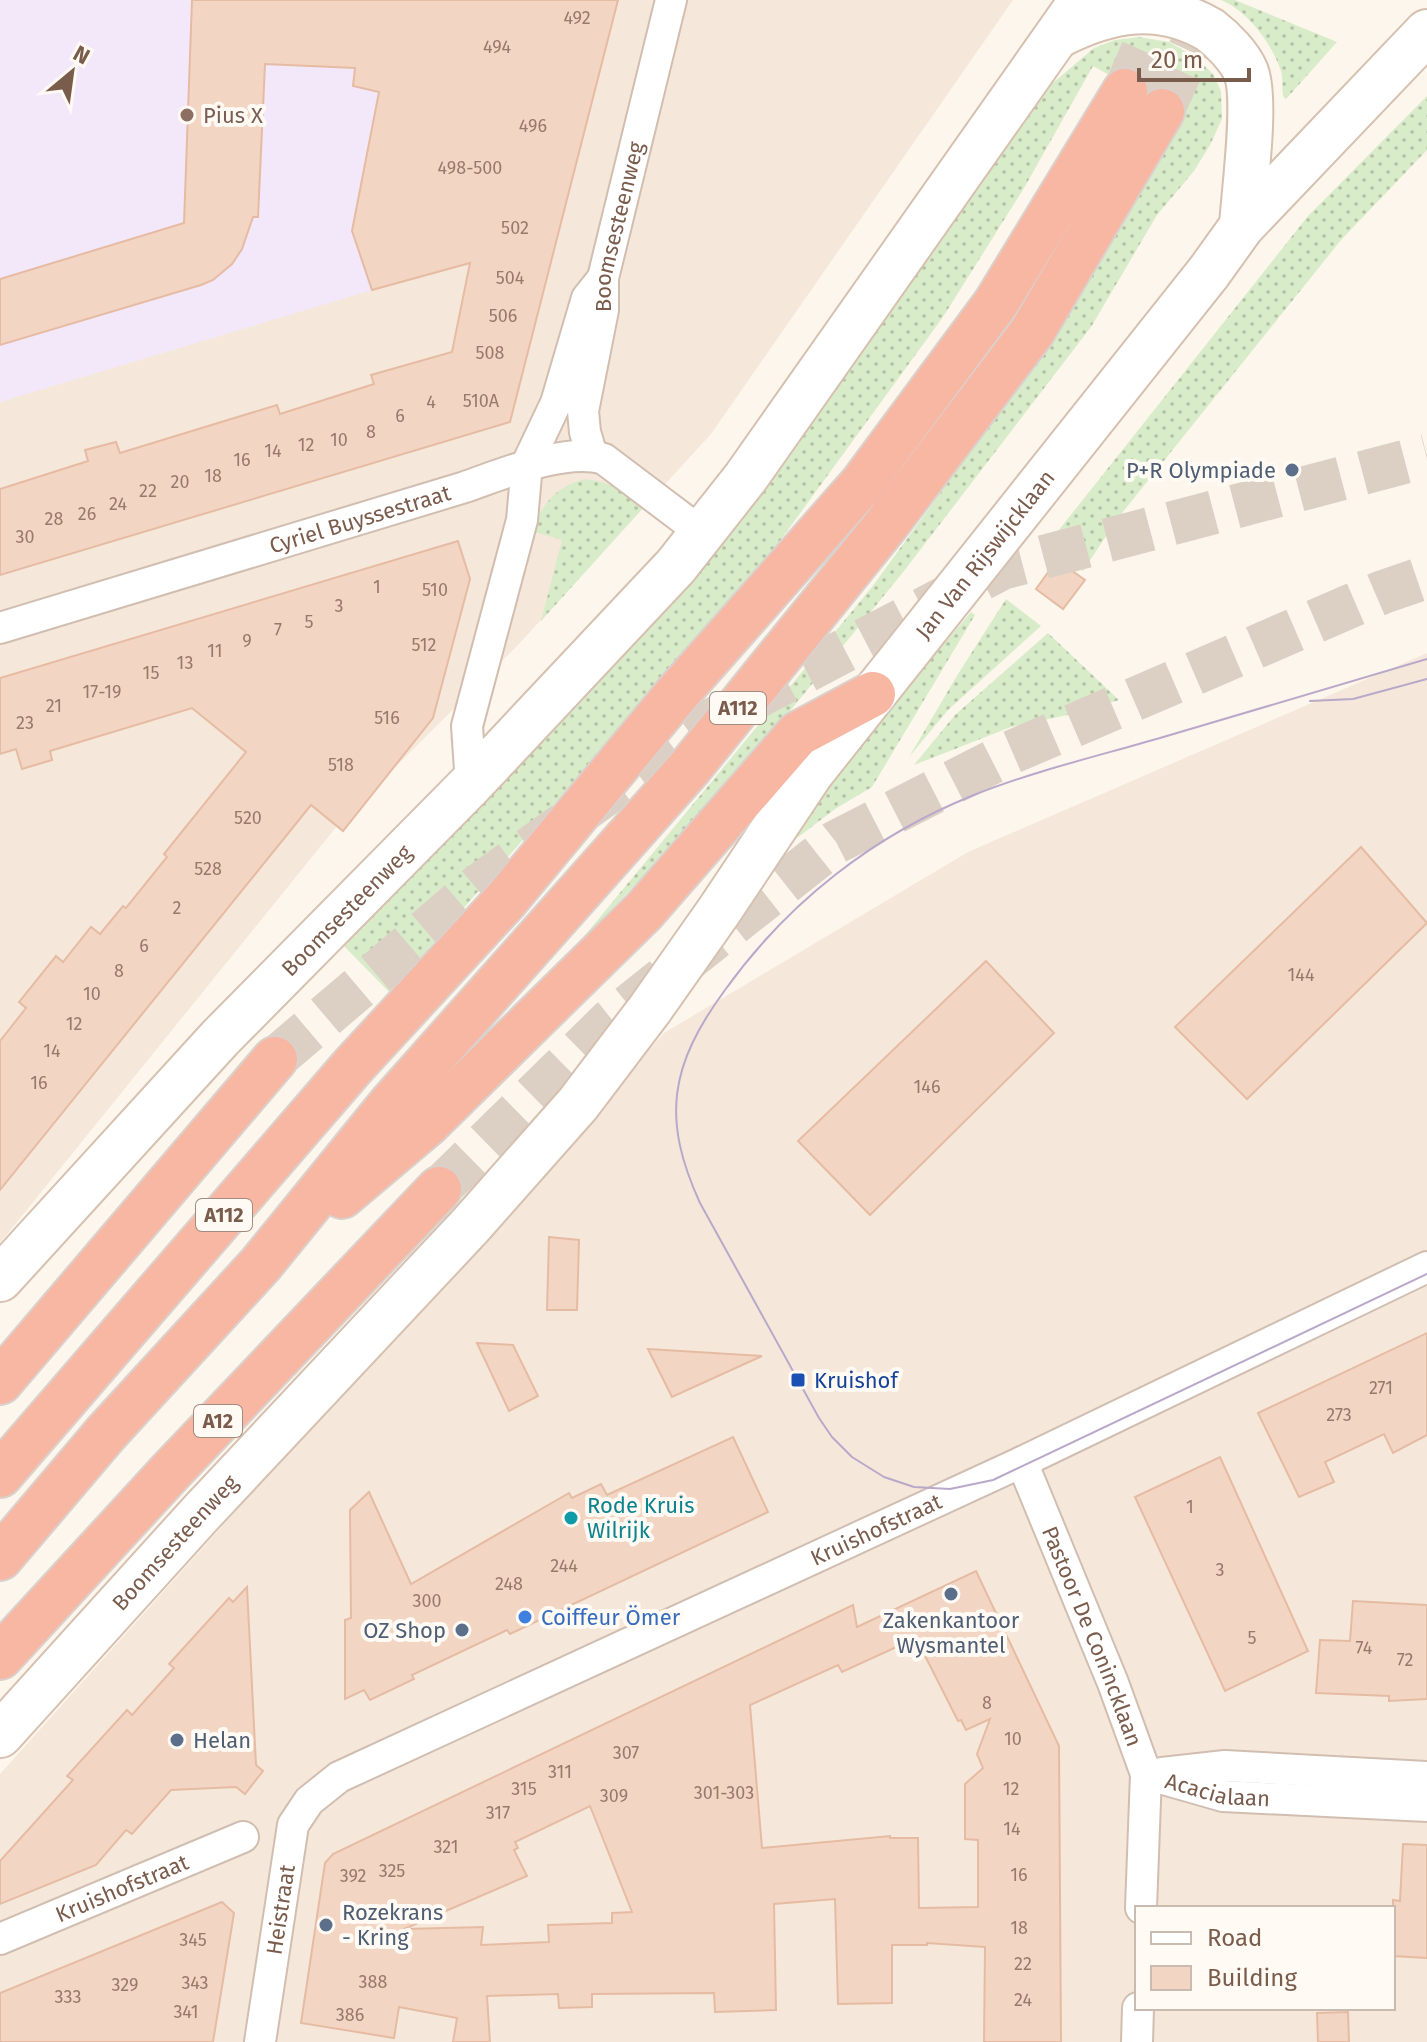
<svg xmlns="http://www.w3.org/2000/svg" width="1427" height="2042" font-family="'Fira Sans',sans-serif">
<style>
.residential{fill:#f5e8da;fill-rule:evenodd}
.education{fill:#f3e8fa}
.grass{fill:url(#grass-dots)}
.building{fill:#f3d5c3;stroke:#e6bba3;stroke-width:2;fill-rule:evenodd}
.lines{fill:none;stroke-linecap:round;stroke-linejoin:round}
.motorway-tunnel{stroke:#dcd0c4;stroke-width:44;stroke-dasharray:44 22;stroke-linecap:butt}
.minor-casing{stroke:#d1beb0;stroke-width:34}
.secondary-casing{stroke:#d6c0b0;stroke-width:48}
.motorway-casing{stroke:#dad1cd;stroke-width:48}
.minor{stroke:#fff;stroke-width:30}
.secondary{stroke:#fff;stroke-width:44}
.motorway{stroke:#f7b7a3;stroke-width:44}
.tram{stroke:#b9a8c9;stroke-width:2}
.education-dot{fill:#8d6e63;stroke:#fffaf3;stroke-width:3}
.service-dot{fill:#5c6f8a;stroke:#fffaf3;stroke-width:3}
.transit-dot{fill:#1a4fb4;stroke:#fffaf3;stroke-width:3}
.culture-dot{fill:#0f9aa8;stroke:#fffaf3;stroke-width:3}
.shop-dot{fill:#3f7fe0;stroke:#fffaf3;stroke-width:3}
.labels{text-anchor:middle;stroke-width:8;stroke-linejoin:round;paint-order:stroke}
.number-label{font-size:18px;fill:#987a6a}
.shield{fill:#fffaf3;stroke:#a28b7f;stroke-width:2}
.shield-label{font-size:20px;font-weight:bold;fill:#7a5c4d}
.education-label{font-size:22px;fill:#785e54;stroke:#fffaf3;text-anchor:start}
.street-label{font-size:22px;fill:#7a5c4d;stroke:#fffaf3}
.service-label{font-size:22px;fill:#4e5e75;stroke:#fffaf3;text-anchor:end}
.transit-label{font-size:22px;fill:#164399;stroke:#fffaf3;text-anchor:start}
.culture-label{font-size:22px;fill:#0d838f;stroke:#fffaf3;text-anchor:start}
.shop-label{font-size:22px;fill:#366cbe;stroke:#fffaf3;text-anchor:start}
</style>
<defs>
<pattern id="grass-dots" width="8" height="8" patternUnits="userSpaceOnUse" patternTransform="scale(2)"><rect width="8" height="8" fill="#d8ecc9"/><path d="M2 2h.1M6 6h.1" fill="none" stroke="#b4c2a5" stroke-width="1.8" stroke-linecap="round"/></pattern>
</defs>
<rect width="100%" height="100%" fill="#fdf6ec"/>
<g class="residential">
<path d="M0,0H1013L711,434L518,645L341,821L0,1243Z"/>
<path d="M1427,653V2042H0V1774L664,1033L968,852ZM1137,1908H1393V2008H1137Z"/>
</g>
<path class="education" d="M0,0H398L352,229L372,290L0,402Z"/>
<g class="grass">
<path d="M1221,0H1235L1337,42L1286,99L1283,96C1282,88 1283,79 1281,71C1272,44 1248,11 1221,0Z"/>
<path d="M1139,37L1169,42L1197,58L1213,74L1221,91L1222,119L1210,145L1194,171L1157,215L1091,327L904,571L721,796L577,945L872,587L986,430L1067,312L1133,205L1183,116L1093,66L1024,188L943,317L766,560L390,993L340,942L1034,99L1094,48L1115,40Z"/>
<path d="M1427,96V150L1341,240L1118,518L1083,571L1047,545L1308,216Z"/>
<path d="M585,479C613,482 622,491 642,509L541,621L562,540L535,532L533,528C543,502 558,486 585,479Z"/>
<path d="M1006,599L1041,626L948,710L909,757L958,674Z"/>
<path d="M971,612L975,615L872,787L835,809L797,838L792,833L881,718Z"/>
<path d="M1048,633L1119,700L1077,713L1011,727L914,765L955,715Z"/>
</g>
<g class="building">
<path d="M192,0H618L510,422L0,575V489L88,461L85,450L116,442L120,453L277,405L280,414L374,384L371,375L452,352L470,263L372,290L352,231L379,92L353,86L355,68L265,64L258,217H253L242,249L232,264L213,280L201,285L0,345V279L184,223Z"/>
<path d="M458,541L470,579L433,718L343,831L311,805L0,1190V1041L26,1008L19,1002L56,956L63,962L91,927L100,934L123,906L126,908L167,857L164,854L246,752L192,708L50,751L52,760L22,769L16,749L0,754V678Z"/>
<path d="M1057,560L1085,580L1063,609L1036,589Z"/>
<path d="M1361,847L1427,923L1247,1099L1175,1027Z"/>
<path d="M986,961L1054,1033L870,1215L798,1141Z"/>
<path d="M549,1237L579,1240L577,1310H547Z"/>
<path d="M1427,1333V1435L1393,1453L1384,1434L1325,1462L1334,1482L1299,1497L1258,1413Z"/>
<path d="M477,1343L513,1345L538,1396L509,1411Z"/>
<path d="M648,1349L762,1356L672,1397Z"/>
<path d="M733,1437L768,1512L510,1634L507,1630L412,1675L414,1679L370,1700L364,1690L345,1699V1620L351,1618L350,1510L369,1492L411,1584L569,1493L572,1498L601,1484L607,1495Z"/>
<path d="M1220,1457L1308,1651L1225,1691L1135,1497Z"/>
<path d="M976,1571L1059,1746L1061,2042H984L985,1947L927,1943V1945H892V2003L838,2004L835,1899L774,1904L776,2010L715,2012L714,1993L592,1994V2007L559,2008L558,1994L487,1996L490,2042H453L457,2018L399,2007L394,2038L301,2023L325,1863L333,1854L853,1605L857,1627ZM916,1638L958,1721L961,1720L966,1730L990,1719L977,1754L983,1768L965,1784V1839L978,1840V1907L919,1908L918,1838H890V1836L762,1848L750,1705L838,1665L842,1672ZM590,1806L632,1912L612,1913V1923L548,1925L549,1942L481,1945L483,1927L404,1929L527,1876L514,1850L518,1848L515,1842Z"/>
<path d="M247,1587L256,1765L263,1771L245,1794L236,1787L171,1790L132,1834L126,1830L96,1865L0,1904V1861L73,1780L67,1776L127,1710L132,1715L174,1668L169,1664L229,1598L233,1602Z"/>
<path d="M1353,1601L1427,1605V1699L1389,1701V1696L1316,1693L1320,1640L1350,1641Z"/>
<path d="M1403,1844L1427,1845V1958L1393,1956V1900L1400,1901Z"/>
<path d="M222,1902L234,1913L213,2042H0V1993Z"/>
<path d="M1348,2012L1349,2042H1318L1317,2013Z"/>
</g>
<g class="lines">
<g class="motorway-tunnel">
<path d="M1125,91L1165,0"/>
<path d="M1162,111L1213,0"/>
<path d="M275,1059L477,887L697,728L1002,568L1427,456"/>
<path d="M439,1189L610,1021L836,842L1012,752L1383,592L1427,577"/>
</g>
<defs>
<g id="minor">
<path id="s1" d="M592,456L585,432L583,411L603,310V278L671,0"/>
<path id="s2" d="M0,628L465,487C502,474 566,447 604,459L702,533"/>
<path d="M471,784L467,726L522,520L527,464L556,403L587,298L603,278"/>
<path id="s3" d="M1022,1462L1113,1683L1146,1774L1141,1908"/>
<path d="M1162,1773L1225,1766L1427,1777"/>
<path id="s4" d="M1146,1774L1223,1796L1427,1806"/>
<path id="s5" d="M0,1939L243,1837"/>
<path id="s6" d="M260,2042L293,1825L309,1801L339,1777L1022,1462L1427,1267"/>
<path d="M1137,2042L1138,2008"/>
</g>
<g id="secondary">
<path d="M1059,35C1110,9 1159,0 1210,30C1223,40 1239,56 1246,72C1257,100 1244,192 1242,226"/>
<path id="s7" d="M0,1279L220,1038L471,784L676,566L746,477L1082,0"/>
<path id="s8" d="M0,1735L201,1513L470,1226L578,1104L650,1009L719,911L811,773L1209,272L1242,226L1427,32"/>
</g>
<g id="motorway">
<path d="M342,1196L426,1125L644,911L798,734L873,694"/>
<path d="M0,1382L275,1059"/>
<path d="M0,1475L353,1066L506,900L675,696L862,484L996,303L1125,91"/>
<path d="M0,1558L106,1433L261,1264L391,1104L691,766L886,525L1032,332L1162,111"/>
<path d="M0,1657L171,1471L439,1189"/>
</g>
</defs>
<use href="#minor" class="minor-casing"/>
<use href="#secondary" class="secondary-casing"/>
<use href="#motorway" class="motorway-casing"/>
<use href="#minor" class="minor"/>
<use href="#secondary" class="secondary"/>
<use href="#motorway" class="motorway"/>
<g class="tram">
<path d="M1427,659C1338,686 1249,712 1160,738C1098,756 1034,771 974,795C874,835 788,902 725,990C670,1065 661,1118 700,1203L819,1418L832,1437L852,1457L884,1477L914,1487L950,1489L993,1480L1427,1274"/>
<path d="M1310,701L1353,699L1427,679"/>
</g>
</g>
<circle class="education-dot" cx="187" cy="115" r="8"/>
<g class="service-dot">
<circle cx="1292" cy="470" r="8"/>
<circle cx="951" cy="1594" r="8"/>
<circle cx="462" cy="1630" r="8"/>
<circle cx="177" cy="1740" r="8"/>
<circle cx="326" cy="1925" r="8"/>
</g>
<rect class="transit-dot" x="790" y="1372" width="16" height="16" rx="4"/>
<circle class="culture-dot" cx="571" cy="1518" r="8"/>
<circle class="shop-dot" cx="525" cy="1617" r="8"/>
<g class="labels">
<g class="number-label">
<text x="577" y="24">492</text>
<text x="497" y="53">494</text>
<text x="533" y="132">496</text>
<text x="470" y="174">498-500</text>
<text x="515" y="234">502</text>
<text x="510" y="284">504</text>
<text x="503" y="322">506</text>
<text x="490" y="359">508</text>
<text x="481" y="407">510A</text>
<text x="431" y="408">4</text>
<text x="400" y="422">6</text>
<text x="371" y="438">8</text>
<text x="339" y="446">10</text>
<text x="306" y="451">12</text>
<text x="273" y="457">14</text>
<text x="242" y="466">16</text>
<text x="213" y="482">18</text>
<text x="180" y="488">20</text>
<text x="148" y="497">22</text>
<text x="118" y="510">24</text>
<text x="87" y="520">26</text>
<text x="54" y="525">28</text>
<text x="25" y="543">30</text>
<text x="377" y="593">1</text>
<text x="435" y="596">510</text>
<text x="339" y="612">3</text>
<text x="309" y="628">5</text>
<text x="278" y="636">7</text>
<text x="247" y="647">9</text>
<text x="424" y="651">512</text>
<text x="215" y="657">11</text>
<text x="185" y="669">13</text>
<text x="151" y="679">15</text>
<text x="102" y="698">17-19</text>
<text x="54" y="712">21</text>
<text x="387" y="724">516</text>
<text x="25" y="729">23</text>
<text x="341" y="771">518</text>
<text x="248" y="824">520</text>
<text x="208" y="875">528</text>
<text x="177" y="914">2</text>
<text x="144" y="952">6</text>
<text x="119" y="977">8</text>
<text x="1301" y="981">144</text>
<text x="92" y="1000">10</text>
<text x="74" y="1030">12</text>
<text x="52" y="1057">14</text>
<text x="39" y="1089">16</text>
<text x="927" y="1093">146</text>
<text x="1381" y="1394">271</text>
<text x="1339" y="1421">273</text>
<text x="1190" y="1513">1</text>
<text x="564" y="1572">244</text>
<text x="1220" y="1576">3</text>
<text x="509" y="1590">248</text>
<text x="427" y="1607">300</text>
<text x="1252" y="1644">5</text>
<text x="1364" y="1654">74</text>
<text x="1405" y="1666">72</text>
<text x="987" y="1709">8</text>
<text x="1013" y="1745">10</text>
<text x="626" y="1759">307</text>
<text x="560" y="1778">311</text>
<text x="524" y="1795">315</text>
<text x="1011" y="1795">12</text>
<text x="724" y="1799">301-303</text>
<text x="614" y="1802">309</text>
<text x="498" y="1819">317</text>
<text x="1012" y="1835">14</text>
<text x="446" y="1853">321</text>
<text x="392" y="1877">325</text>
<text x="1019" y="1881">16</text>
<text x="353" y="1882">392</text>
<text x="1019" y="1934">18</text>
<text x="193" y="1946">345</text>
<text x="1023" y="1970">22</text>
<text x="373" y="1988">388</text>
<text x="195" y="1989">343</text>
<text x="125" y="1991">329</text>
<text x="68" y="2003">333</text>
<text x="1023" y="2006">24</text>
<text x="186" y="2018">341</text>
<text x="350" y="2021">386</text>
</g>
<g class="shield">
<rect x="710" y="692" width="56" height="32" rx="6"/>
<rect x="196" y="1199" width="56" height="32" rx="6"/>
<rect x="194" y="1405" width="48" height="32" rx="6"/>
</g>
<g class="shield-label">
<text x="738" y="715">A112</text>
<text x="224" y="1222">A112</text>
<text x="218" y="1428">A12</text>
</g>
<g class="education-label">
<text x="203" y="123">Pius X</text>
</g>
<g class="street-label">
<text dy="8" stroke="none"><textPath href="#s1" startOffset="234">Boomsesteenweg</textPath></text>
<text dy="8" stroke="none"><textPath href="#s2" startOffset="376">Cyriel Buyssestraat</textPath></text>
<text dy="8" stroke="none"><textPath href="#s8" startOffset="1540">Jan Van Rijswijcklaan</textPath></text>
<text dy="8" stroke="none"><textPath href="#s7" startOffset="506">Boomsesteenweg</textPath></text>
<text dy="8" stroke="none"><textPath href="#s6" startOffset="878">Kruishofstraat</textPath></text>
<text dy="8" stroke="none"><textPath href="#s8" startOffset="260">Boomsesteenweg</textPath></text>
<text dy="8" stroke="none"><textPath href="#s3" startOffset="188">Pastoor De Conincklaan</textPath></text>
<text dy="8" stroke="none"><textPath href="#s4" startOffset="74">Acacialaan</textPath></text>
<text dy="8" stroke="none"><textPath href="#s5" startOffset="132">Kruishofstraat</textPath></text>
<text dy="8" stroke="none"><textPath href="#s6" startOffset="134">Heistraat</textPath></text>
</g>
<g class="service-label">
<text x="1276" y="478">P+R Olympiade</text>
<text x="951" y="1628" text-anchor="middle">Zakenkantoor<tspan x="951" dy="25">Wysmantel</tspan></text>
<text x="446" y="1638">OZ Shop</text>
<text x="193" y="1748" text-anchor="start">Helan</text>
<text x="342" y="1920" text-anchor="start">Rozekrans<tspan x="342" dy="25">- Kring</tspan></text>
</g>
<g class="transit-label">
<text x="814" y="1388">Kruishof</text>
</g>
<g class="culture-label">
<text x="587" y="1513">Rode Kruis<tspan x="587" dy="25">Wilrijk</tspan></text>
</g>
<g class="shop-label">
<text x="541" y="1625">Coiffeur Ömer</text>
</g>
</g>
<rect x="1135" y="1906" width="260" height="104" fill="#fffaf3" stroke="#cabbb1" stroke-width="2"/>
<rect x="1151" y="1932" width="40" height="12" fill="#ffffff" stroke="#cabbb1" stroke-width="2"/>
<text x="1207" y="1946" font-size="24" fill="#7a5c4d">Road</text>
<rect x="1151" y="1966" width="40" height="24" fill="#f3d5c3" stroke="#cabbb1" stroke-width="2"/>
<text x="1207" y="1986" font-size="24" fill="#7a5c4d">Building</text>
<g transform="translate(72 72) rotate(29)" stroke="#fffaf3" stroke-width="6" paint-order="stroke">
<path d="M0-6L14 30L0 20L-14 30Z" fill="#7a5c4d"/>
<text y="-12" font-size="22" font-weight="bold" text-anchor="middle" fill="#7a5c4d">N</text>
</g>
<path d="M1139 68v12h110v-12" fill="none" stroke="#7a5c4d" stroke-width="4"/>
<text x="1151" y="68" font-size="24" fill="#7a5c4d" stroke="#fffaf3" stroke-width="6" paint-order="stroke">20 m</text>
</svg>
